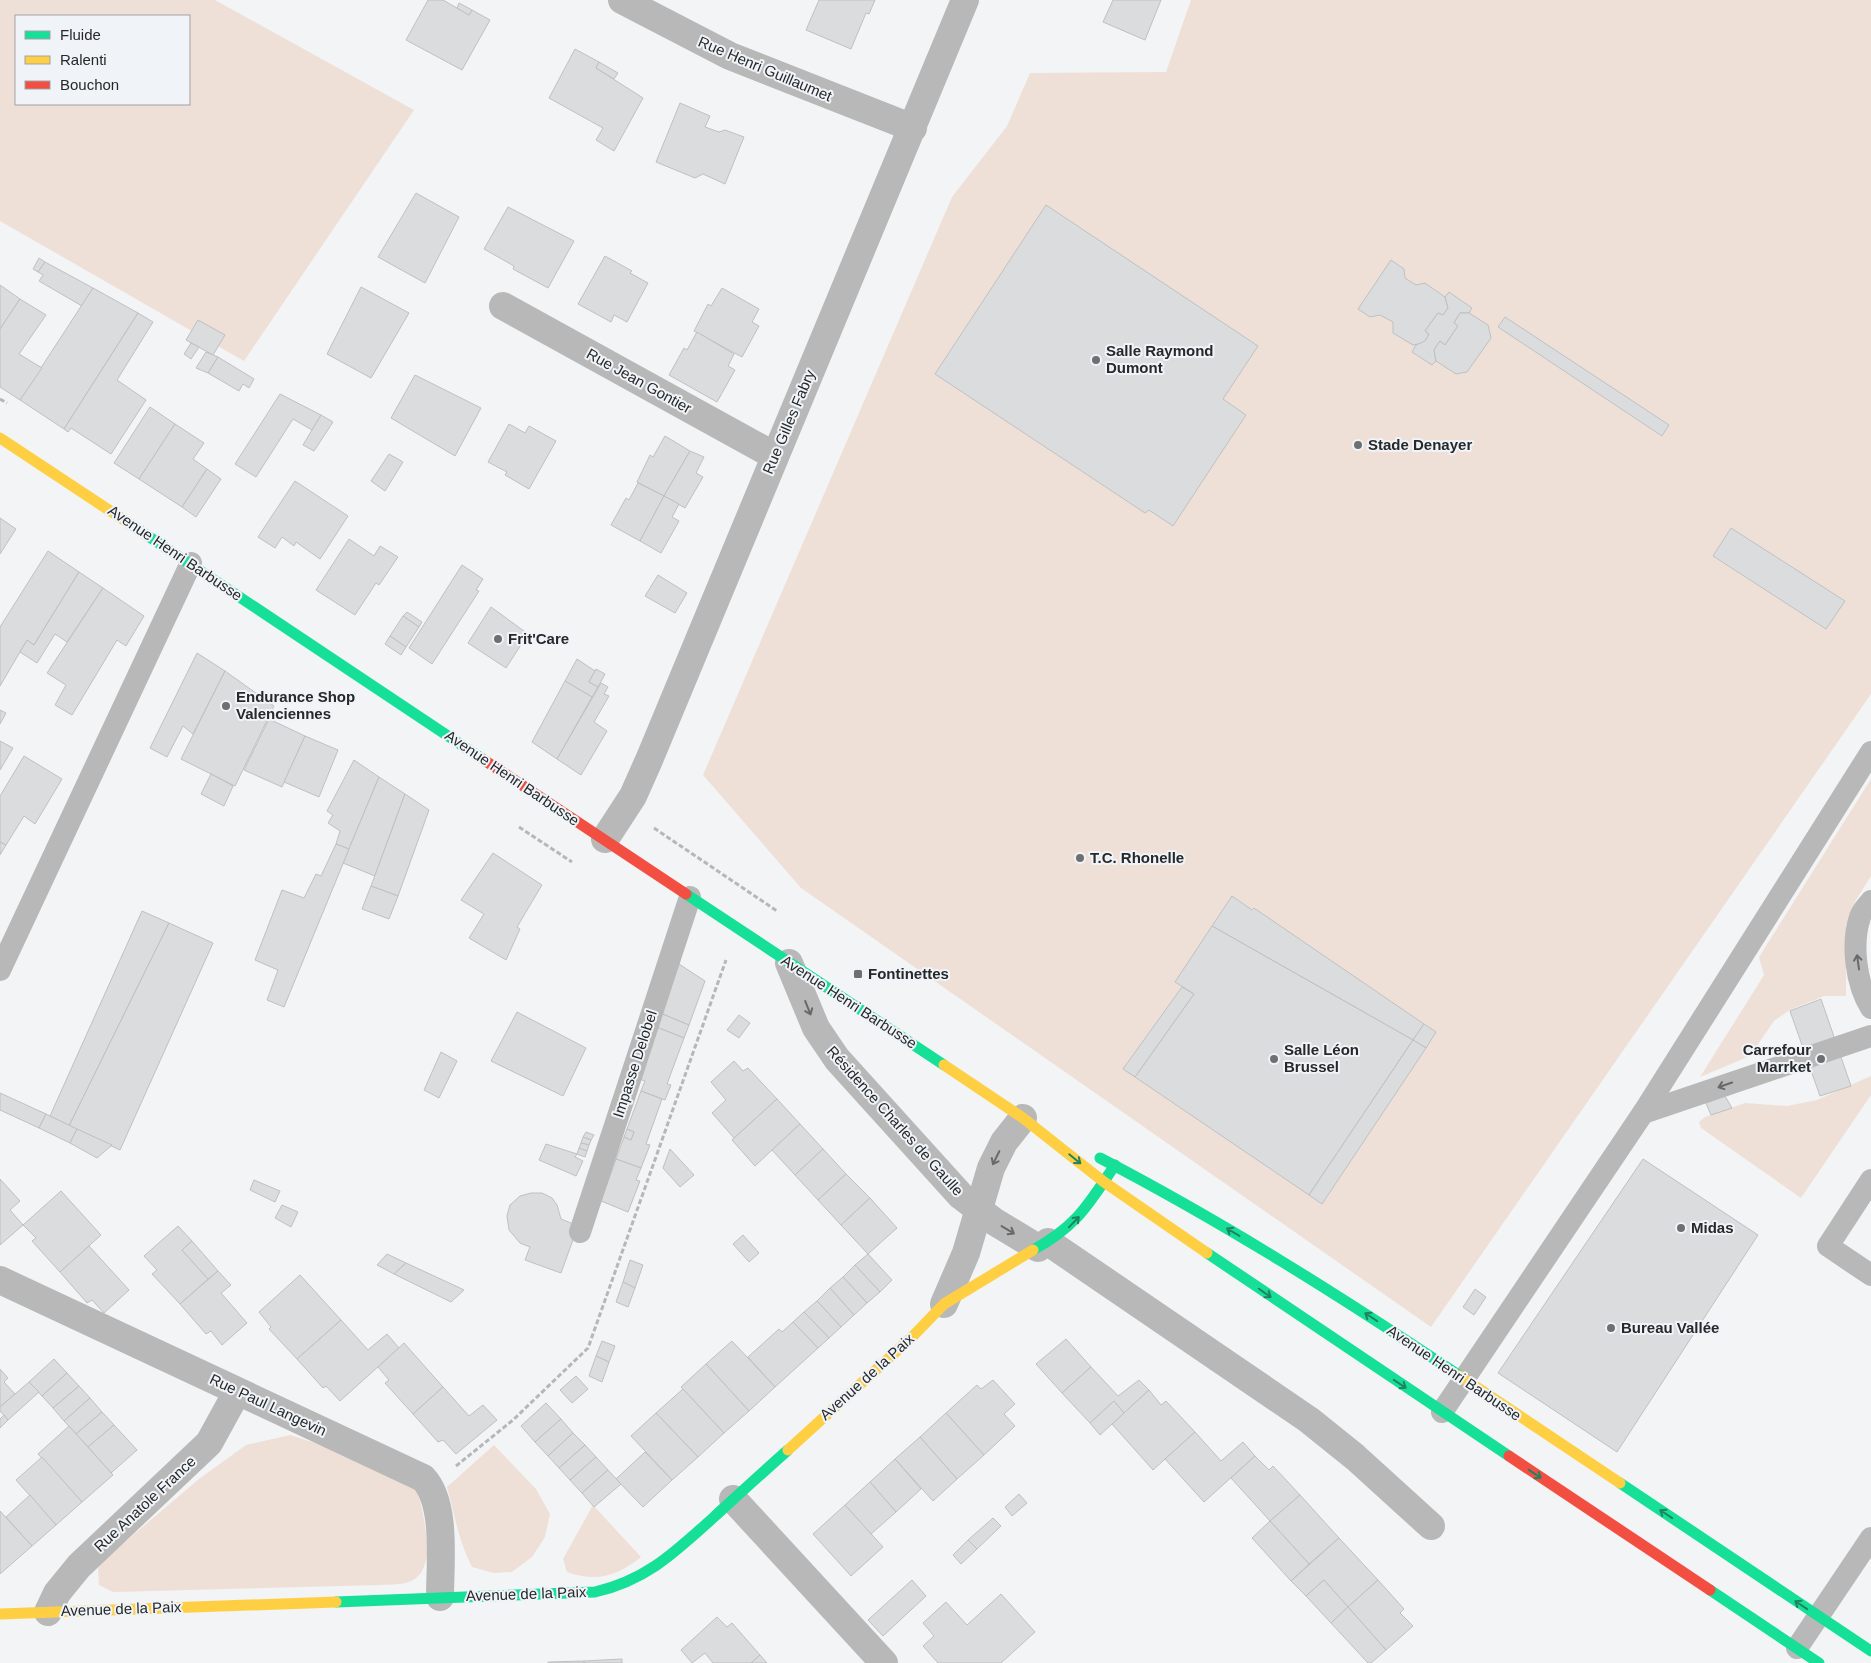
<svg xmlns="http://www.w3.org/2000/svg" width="1871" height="1663" font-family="Helvetica,sans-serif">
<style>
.green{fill:#efe0d7;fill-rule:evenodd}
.building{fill:#dadcdd;stroke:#bec0c2}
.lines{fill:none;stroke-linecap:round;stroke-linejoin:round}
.path{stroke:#b6b7b8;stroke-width:3;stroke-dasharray:5 2.5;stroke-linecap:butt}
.lane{stroke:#b8b8b9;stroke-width:22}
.street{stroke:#b8b8b9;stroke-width:28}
.fast{stroke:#16e098;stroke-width:11}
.slow{stroke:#ffcf43;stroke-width:11}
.jam{stroke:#f24e42;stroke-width:11}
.oneway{stroke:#68696a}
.oneway2{stroke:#1e8460}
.poi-dot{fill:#6d6f71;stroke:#f0f4f8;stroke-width:2}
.labels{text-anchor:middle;stroke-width:4;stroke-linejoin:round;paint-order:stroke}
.street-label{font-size:15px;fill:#262829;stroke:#f0f4f8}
.poi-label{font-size:15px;font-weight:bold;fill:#262829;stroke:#f0f4f8;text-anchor:start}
</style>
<rect width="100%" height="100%" fill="#f2f4f6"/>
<g class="green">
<path d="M0,0H215L414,110L244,361L0,221ZM16,16H189V104H16Z"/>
<path d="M1191,0H1871V694L1431,1327L801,888L703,775L952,197L1007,126L1030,73L1166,72Z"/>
<path d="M1871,779V876L1856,900L1846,926V996H1824L1788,1011L1774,1021L1750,1056L1700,1077L1764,975L1759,957Z"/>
<path d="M1871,1076V1095L1801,1198L1701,1128L1699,1122L1705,1117L1745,1103L1787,1106L1817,1100Z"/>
<path d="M290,1435C321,1445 394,1467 415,1489C422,1496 429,1546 427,1556C426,1561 423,1571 420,1574C410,1586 395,1584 381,1585L113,1592L99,1585L98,1568L106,1558L199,1479L246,1445Z"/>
<path d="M494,1445L536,1489L550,1514L545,1537L532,1557L512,1572L494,1573L472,1567C458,1539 455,1516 447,1487Z"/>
<path d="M593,1505L641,1557C619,1575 596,1583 567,1572L563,1559Z"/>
</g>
<g class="building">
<path d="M428,0H443L469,15L472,10L490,20L462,70L406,40Z"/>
<path d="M819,0H875L869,14L866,13L851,49L806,30Z"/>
<path d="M1113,0H1161L1145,40L1103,22Z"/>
<path d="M459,3L472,10L469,15L457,8Z"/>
<path d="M575,49L599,62L596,68L643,98L614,151L596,140L603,128L549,98Z"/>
<path d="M599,62L618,73L614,79L596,68Z"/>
<path d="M680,103L710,116L705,127L719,132L725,130L744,137L725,184L703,174L695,178L656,162Z"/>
<path d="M416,193L459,217L425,283L378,257Z"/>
<path d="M1046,205L1258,346L1223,399L1246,415L1173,526L1149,510L1145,513L935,374Z"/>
<path d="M508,207L574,241L548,288L513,269L514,266L484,249Z"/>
<path d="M605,256L632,271L630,273L648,283L627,322L614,315L611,322L578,304Z"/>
<path d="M39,258L45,262L38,272L33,269Z"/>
<path d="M1391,260L1404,269L1405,278L1416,285L1425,283L1445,297L1448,308L1443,315L1438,313L1425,331L1429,334L1424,343L1413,345L1393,333V322L1380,315L1370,317L1358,309Z"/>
<path d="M45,262L93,288L82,306L39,281L43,275L38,272Z"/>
<path d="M0,285L20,299L0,329Z"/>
<path d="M361,287L409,313L371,378L327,354Z"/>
<path d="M93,288L138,313L64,429L20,400Z"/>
<path d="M722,288L759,309L752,322L759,326L742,357L694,331L708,304L711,306Z"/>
<path d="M1449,292L1472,308L1469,313H1460L1454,323L1458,326L1445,345L1440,341L1434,350L1436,361L1432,365L1412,352L1416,345L1425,341L1429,334L1425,331L1438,313L1443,315L1448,308L1445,297Z"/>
<path d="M20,299L46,315L19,354L42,368L20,400L0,387V329Z"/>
<path d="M138,313L153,322L117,380L146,400L111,454L71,428L68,432L64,429Z"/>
<path d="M1460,313H1469L1488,325L1491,338L1467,372L1456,374L1436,361L1434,350L1440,341L1445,345L1458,326L1454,323Z"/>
<path d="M1505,317L1669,425L1662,436L1498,327Z"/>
<path d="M198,320L225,335L213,355L186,340Z"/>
<path d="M697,332L734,354L728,366L735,370L717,402L669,375L684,348L687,350Z"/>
<path d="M191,343L199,347L191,359L184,354Z"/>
<path d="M206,352L218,357L208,373L196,368Z"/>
<path d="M218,357L254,379L249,388L243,384L239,391L208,373Z"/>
<path d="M415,375L481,408L455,456L391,418Z"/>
<path d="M280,394L321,415L312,430L293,419L256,477L235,464Z"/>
<path d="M150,407L175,424L139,479L114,463Z"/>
<path d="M321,415L333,422L314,451L303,445Z"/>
<path d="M175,424L204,443L193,459L207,469L182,507L139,479Z"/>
<path d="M509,424L525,433L529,426L556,441L529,489L505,475L507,472L488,462Z"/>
<path d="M665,436L690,451L664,496L637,482L650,455L653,457Z"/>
<path d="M690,451L704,457L696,473L703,477L685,508L664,496Z"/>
<path d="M389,454L403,462L385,491L371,481Z"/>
<path d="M207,469L221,479L196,517L182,507Z"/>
<path d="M295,481L348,516L320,559L296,542L294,546L282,537L275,548L258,537Z"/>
<path d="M638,483L664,496L640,541L611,525L626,498L629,500Z"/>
<path d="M664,496L679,504L672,517L679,521L661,553L640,541Z"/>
<path d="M0,518L16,529L0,554Z"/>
<path d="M1731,528L1845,601L1826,629L1713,556Z"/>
<path d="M349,539L374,556L380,546L398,557L379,585L376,583L355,615L316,590Z"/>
<path d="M48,551L79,572L34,645L27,640L0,686V627Z"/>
<path d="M462,565L483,579L476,590L479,591L432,664L409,648Z"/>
<path d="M79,572L103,588L67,642L55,634L37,663L20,652L27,640L34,645Z"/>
<path d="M658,575L687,593L675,613L645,596Z"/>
<path d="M103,588L144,616L126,646L117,640L72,715L55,705L66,685L47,673Z"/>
<path d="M491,607L528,634L506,668L468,643Z"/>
<path d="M407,612L422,622L419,627L403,616Z"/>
<path d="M403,616L419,627L406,647L390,636Z"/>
<path d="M390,636L406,647L401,655L385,644Z"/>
<path d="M197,653L225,671L193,734L183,726L167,757L150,748Z"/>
<path d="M577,659L595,671L589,682L598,687L592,697L565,681Z"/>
<path d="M596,669L605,674L598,687L589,682Z"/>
<path d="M225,671L274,706L235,786L181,759Z"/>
<path d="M565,681L592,697L557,759L532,742Z"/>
<path d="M601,683L608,687L604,694L609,696L594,722L607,731L581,775L557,759Z"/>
<path d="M0,710L6,713L0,724Z"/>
<path d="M269,719L305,736L282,787L244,770Z"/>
<path d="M305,736L338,750L319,797L284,782Z"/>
<path d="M0,741L13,748L0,770Z"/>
<path d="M24,756L62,779L35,824L24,816L6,845L0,842V796Z"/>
<path d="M354,760L379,777L349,849L336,844L340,831L328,823L333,815L327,811Z"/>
<path d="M211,774L233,786L224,806L201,794Z"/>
<path d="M379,777L405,794L375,876L343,863Z"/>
<path d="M405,794L429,810L398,896L371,886Z"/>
<path d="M0,842L6,845L0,855Z"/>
<path d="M336,844L349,849L284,1007L267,1000L278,970L255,960L282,890L304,898L316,874L321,876Z"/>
<path d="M493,853L542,885L517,927L520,929L506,960L469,938L484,914L461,900Z"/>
<path d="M371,886L398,896L389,919L362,909Z"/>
<path d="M1232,896L1252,910L1254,908L1424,1024L1413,1040L1212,926Z"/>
<path d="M142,911L169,923L69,1126L50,1116Z"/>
<path d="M169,923L213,943L120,1150L69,1126Z"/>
<path d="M1212,926L1413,1040L1309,1195L1135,1077L1194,994L1175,982Z"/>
<path d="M679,964L705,981L689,1025L660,1013Z"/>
<path d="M1182,987L1194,994L1135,1077L1123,1069Z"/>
<path d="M1821,999L1851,1086L1820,1096L1790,1011Z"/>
<path d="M517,1012L586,1048L563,1096L491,1061Z"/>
<path d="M660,1013L689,1025L684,1038L654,1026Z"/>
<path d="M739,1015L750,1023L739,1038L727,1030Z"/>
<path d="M1424,1024L1436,1032L1426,1048L1413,1040Z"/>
<path d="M654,1026L684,1038L667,1084L671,1085L665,1100L641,1091L645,1081L634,1077Z"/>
<path d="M1413,1040L1426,1048L1322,1204L1309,1195Z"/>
<path d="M441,1052L457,1061L439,1098L424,1090Z"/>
<path d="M734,1061L743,1071L748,1068L777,1099L734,1138L712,1113L726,1100L711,1082Z"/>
<path d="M641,1091L662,1099L646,1144L650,1145L641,1168L616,1159L624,1137L631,1140L634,1132L627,1129Z"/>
<path d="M0,1093L46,1114L39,1128L0,1110Z"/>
<path d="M1725,1096L1732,1108L1711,1115L1706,1103Z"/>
<path d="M777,1099L800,1124L755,1166L732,1140Z"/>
<path d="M46,1114L77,1129L70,1143L39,1128Z"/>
<path d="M800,1124L823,1149L795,1175L772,1150Z"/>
<path d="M77,1129L112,1145L97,1158L70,1143Z"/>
<path d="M627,1129L634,1132L631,1140L624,1137Z"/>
<path d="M586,1132L594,1135L591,1140L583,1137Z"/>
<path d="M583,1137L591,1140L589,1145L581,1143Z"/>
<path d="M581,1143L589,1145L587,1151L579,1148Z"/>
<path d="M546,1144L577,1154L575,1157L583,1161L576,1176L539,1160Z"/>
<path d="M579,1148L587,1151L585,1157L577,1154Z"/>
<path d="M670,1149L694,1175L680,1187L663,1168Z"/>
<path d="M823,1149L846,1174L818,1200L795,1175Z"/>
<path d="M616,1159L641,1168L636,1180L640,1181L628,1212L601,1201Z"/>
<path d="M1643,1159L1758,1235L1617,1452L1498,1373Z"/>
<path d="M846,1174L870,1198L841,1225L818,1200Z"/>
<path d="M0,1179L20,1201L10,1210L23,1225L0,1245Z"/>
<path d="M254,1180L280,1191L275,1202L250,1190Z"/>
<path d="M61,1191L101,1235L60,1272L32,1241L36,1238L23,1225Z"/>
<path d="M531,1193H542L552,1198L557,1205L561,1219L578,1226L561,1273L525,1260L530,1247L520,1243L509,1230L507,1216L510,1205L520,1196Z"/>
<path d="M870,1198L897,1228L868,1254L841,1225Z"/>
<path d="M282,1205L298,1212L291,1227L275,1218Z"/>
<path d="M178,1226L192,1241L182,1250L208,1279L180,1304L152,1274L157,1270L144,1256Z"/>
<path d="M743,1235L759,1253L749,1262L733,1244Z"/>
<path d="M192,1241L218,1271L208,1279L182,1250Z"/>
<path d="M89,1246L129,1290L104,1313L92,1300L87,1303L60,1272Z"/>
<path d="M387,1254L406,1263L394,1274L377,1265Z"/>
<path d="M868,1254L892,1280L880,1292L855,1265Z"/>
<path d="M630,1260L643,1265L635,1288L623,1282Z"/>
<path d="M406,1263L460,1288L464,1290L451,1302L394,1274Z"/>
<path d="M855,1265L880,1292L867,1303L843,1277Z"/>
<path d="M218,1271L231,1285L221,1293L247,1323L222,1345L211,1331L206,1334L180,1304Z"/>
<path d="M300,1275L341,1320L297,1359L269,1329L271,1327L259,1312Z"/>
<path d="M843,1277L867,1303L854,1315L830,1288Z"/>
<path d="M623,1282L635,1288L628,1307L616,1302Z"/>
<path d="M830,1288L854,1315L841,1327L817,1301Z"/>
<path d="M1475,1289L1486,1297L1474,1315L1463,1307Z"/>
<path d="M817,1301L841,1327L829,1338L804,1312Z"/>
<path d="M804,1312L829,1338L818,1348L793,1322Z"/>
<path d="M341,1320L368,1350L387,1334L399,1348L340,1401L326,1386L323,1388L297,1359Z"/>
<path d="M793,1322L818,1348L775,1387L748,1357L779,1329L782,1332Z"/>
<path d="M1066,1339L1091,1367L1062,1393L1036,1364Z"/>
<path d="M602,1341L615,1346L609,1362L596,1356Z"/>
<path d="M732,1341L775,1387L749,1411L706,1364Z"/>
<path d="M404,1343L443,1387L413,1414L385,1383L389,1380L378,1367Z"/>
<path d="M596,1356L609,1362L602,1382L589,1376Z"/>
<path d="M54,1359L67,1373L42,1396L29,1382Z"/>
<path d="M706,1364L749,1411L724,1433L681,1387Z"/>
<path d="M1091,1367L1118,1396L1139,1380L1149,1390L1124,1413L1114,1401L1090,1423L1062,1393Z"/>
<path d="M0,1369L8,1378L4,1382L15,1394L0,1407Z"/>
<path d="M67,1373L79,1386L53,1408L42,1396Z"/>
<path d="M576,1376L588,1389L572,1403L560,1390Z"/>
<path d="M993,1380L1015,1404L1004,1414L1015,1426L984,1455L946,1413L977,1385L981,1389Z"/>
<path d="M29,1382L39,1392L8,1420L0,1411V1407Z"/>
<path d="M79,1386L90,1398L64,1421L53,1408Z"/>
<path d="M443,1387L469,1416L483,1405L497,1420L456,1454L443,1440L438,1442L413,1414Z"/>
<path d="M683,1389L724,1433L698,1457L656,1413Z"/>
<path d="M1149,1390L1161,1405L1166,1401L1195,1432L1153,1470L1112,1424Z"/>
<path d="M90,1398L102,1412L76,1434L64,1421Z"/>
<path d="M1114,1401L1124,1413L1100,1435L1090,1423Z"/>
<path d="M546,1403L561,1419L535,1442L521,1426Z"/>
<path d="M102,1412L114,1425L88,1447L76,1434Z"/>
<path d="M656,1413L698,1457L672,1480L631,1436Z"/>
<path d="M946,1413L984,1455L957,1479L920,1437Z"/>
<path d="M4,1415L8,1420L0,1428V1419Z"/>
<path d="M561,1419L573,1433L548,1456L535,1442Z"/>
<path d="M114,1425L137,1450L111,1473L88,1447Z"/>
<path d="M69,1426L113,1475L82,1502L38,1454Z"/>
<path d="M1195,1432L1221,1461L1243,1442L1255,1456L1204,1502L1165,1459Z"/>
<path d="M573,1433L585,1445L559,1468L548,1456Z"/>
<path d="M920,1437L957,1479L933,1501L895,1459Z"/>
<path d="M585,1445L596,1457L570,1480L559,1468Z"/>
<path d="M645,1452L672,1480L643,1507L616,1479Z"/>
<path d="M1255,1456L1269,1470L1273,1466L1300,1495L1270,1521L1231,1478Z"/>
<path d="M42,1457L82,1502L56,1525L16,1480Z"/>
<path d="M596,1457L608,1470L582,1493L570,1480Z"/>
<path d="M895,1459L921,1489L896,1512L870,1482Z"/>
<path d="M608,1470L621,1484L594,1507L582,1493Z"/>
<path d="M870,1482L896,1512L871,1534L845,1505Z"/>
<path d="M1019,1494L1027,1503L1012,1516L1005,1507Z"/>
<path d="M30,1495L56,1525L32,1546L6,1517Z"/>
<path d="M1300,1495L1339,1538L1309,1564L1270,1521Z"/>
<path d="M845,1505L883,1547L851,1576L813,1534Z"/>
<path d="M0,1511L32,1546L0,1574Z"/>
<path d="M993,1518L1001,1526L977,1549L968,1540Z"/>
<path d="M1270,1521L1309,1564L1291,1581L1252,1538Z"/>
<path d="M1339,1538L1378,1580L1348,1607L1324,1580L1306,1596L1291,1581Z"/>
<path d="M968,1540L977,1549L961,1564L953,1555Z"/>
<path d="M912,1580L926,1596L883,1636L868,1620Z"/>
<path d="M1324,1580L1348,1607L1331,1623L1306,1596Z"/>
<path d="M1378,1580L1404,1609L1400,1613L1413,1626L1386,1650L1348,1607Z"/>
<path d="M1001,1594L1035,1632L1001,1663H938L923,1646L934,1636L923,1623L946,1602L967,1625Z"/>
<path d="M1348,1607L1386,1650L1371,1663H1368L1331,1623Z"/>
<path d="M717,1617L727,1627L732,1623L760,1655L751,1663H713L705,1653L692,1663L681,1650Z"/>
<path d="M760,1655L767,1663H751Z"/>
<path d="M622,1659V1663H584V1661Z"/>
<path d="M584,1661V1663H548V1662Z"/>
</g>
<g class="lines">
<g class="path">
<path d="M0,399L7,403"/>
<path d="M519,827L572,862"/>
<path d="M654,828L777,911"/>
<path d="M456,1466L513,1420L588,1348L726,960"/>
</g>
<g class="lane">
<path d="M1871,901C1867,906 1862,911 1860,917C1851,944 1856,984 1871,1008"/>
<path d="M0,970L191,563"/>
<path d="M1643,1113L1871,1036"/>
<path d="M1871,1180L1828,1246L1871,1275"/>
<path d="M580,1232L690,897"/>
<path d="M1442,1412L1643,1113L1871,752"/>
<path d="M1797,1648L1871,1538"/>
</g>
<g class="street">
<path d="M622,0L730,56L913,128"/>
<path d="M503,306L775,456"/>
<path d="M605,839L633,796L649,760L965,0"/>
<path d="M789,963L816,1028L837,1059L961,1196L995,1222L1038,1248"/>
<path d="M1048,1242L1309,1420L1355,1457L1431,1526"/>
<path d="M0,1280L423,1478C447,1503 440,1563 440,1597"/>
<path d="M944,1304L966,1253L991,1168L1004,1142L1023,1118"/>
<path d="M733,1499L884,1663"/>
<path d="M48,1612L57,1593L79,1566L209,1443L237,1392"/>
</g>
<g class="fast">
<path d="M130,524L481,758"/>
<path d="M686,894L944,1065"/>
<path d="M1100,1158C1225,1223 1343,1298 1460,1376"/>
<path d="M1033,1250C1077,1226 1088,1205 1115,1165"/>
<path d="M1207,1253L1509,1456"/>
<path d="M1620,1483L1871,1651"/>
<path d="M1710,1590L1819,1663"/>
<path d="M336,1602L595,1592C647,1580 675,1552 714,1517C738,1495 763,1472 788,1450"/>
</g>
<g class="slow">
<path d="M0,438L130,524"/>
<path d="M944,1065L1023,1118L1104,1182L1207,1253"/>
<path d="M1460,1376L1620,1483"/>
<path d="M788,1450L912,1337L944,1304L1033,1250"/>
<path d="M0,1614L336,1602"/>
</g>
<g class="jam">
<path d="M481,758L686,894"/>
<path d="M1509,1456L1710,1590"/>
</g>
</g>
<defs><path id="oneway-shaft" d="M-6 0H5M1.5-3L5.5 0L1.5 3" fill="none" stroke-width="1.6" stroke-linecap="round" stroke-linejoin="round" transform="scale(1.25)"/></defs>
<g class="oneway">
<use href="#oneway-shaft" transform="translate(1858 962) rotate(-98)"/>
<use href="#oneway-shaft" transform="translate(808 1008) rotate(68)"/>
<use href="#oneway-shaft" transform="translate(1725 1085) rotate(161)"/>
<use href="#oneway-shaft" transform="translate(996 1158) rotate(116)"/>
<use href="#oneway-shaft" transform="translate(1008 1230) rotate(31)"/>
</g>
<g class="oneway2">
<use href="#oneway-shaft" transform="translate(1075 1159) rotate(39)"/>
<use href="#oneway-shaft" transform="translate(1074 1222) rotate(-46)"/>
<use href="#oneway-shaft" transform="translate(1233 1232) rotate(-149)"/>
<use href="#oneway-shaft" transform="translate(1265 1293) rotate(35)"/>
<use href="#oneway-shaft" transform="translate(1371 1317) rotate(-146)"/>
<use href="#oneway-shaft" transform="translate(1400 1384) rotate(34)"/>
<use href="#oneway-shaft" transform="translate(1535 1474) rotate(34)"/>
<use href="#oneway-shaft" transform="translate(1666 1514) rotate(-146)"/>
<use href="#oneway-shaft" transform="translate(1801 1605) rotate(-146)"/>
</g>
<g class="poi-dot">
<circle cx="1096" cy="360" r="5"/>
<circle cx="1358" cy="445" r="5"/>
<circle cx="498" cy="639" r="5"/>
<circle cx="226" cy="706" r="5"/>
<circle cx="1080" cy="858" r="5"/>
<rect x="853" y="969" width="10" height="10" rx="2.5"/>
<circle cx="1274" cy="1059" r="5"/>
<circle cx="1821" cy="1059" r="5"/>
<circle cx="1681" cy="1228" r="5"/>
<circle cx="1611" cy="1328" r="5"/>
</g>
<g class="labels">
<g class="street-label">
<text transform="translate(765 69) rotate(23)" y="5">Rue Henri Guillaumet</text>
<text transform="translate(639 381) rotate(29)" y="5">Rue Jean Gontier</text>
<text transform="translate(789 422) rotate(-67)" y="5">Rue Gilles Fabry</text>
<text transform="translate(175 553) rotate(34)" y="5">Avenue Henri Barbusse</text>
<text transform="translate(512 778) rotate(34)" y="5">Avenue Henri Barbusse</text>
<text transform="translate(849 1002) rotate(33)" y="5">Avenue Henri Barbusse</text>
<text transform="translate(635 1064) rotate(-72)" y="5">Impasse Delobel</text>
<text transform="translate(895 1121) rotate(48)" y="5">Résidence Charles de Gaulle</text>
<text transform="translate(1454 1373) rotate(34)" y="5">Avenue Henri Barbusse</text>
<text transform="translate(867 1377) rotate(-42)" y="5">Avenue de la Paix</text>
<text transform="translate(268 1405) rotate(25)" y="5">Rue Paul Langevin</text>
<text transform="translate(145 1504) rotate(-43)" y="5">Rue Anatole France</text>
<text transform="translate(526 1594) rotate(-2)" y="5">Avenue de la Paix</text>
<text transform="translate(121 1609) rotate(-2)" y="5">Avenue de la Paix</text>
</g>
<g class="poi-label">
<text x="1106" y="356">Salle Raymond<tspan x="1106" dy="17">Dumont</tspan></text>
<text x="1368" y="450">Stade Denayer</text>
<text x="508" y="644">Frit'Care</text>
<text x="236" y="702">Endurance Shop<tspan x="236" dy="17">Valenciennes</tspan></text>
<text x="1090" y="863">T.C. Rhonelle</text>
<text x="868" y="979">Fontinettes</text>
<text x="1284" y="1055">Salle Léon<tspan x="1284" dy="17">Brussel</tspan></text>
<text x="1811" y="1055" text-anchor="end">Carrefour<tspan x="1811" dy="17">Marrket</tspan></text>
<text x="1691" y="1233">Midas</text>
<text x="1621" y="1333">Bureau Vallée</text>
</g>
</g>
<rect x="15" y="15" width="175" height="90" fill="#f0f4f8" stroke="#9fa2a5"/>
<rect x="25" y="31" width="25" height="8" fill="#16e098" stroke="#9fa2a5"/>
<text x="60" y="40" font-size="15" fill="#262829">Fluide</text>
<rect x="25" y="56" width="25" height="8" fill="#ffcf43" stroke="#9fa2a5"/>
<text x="60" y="65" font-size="15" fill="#262829">Ralenti</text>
<rect x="25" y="81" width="25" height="8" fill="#f24e42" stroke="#9fa2a5"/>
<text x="60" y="90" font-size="15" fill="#262829">Bouchon</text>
</svg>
